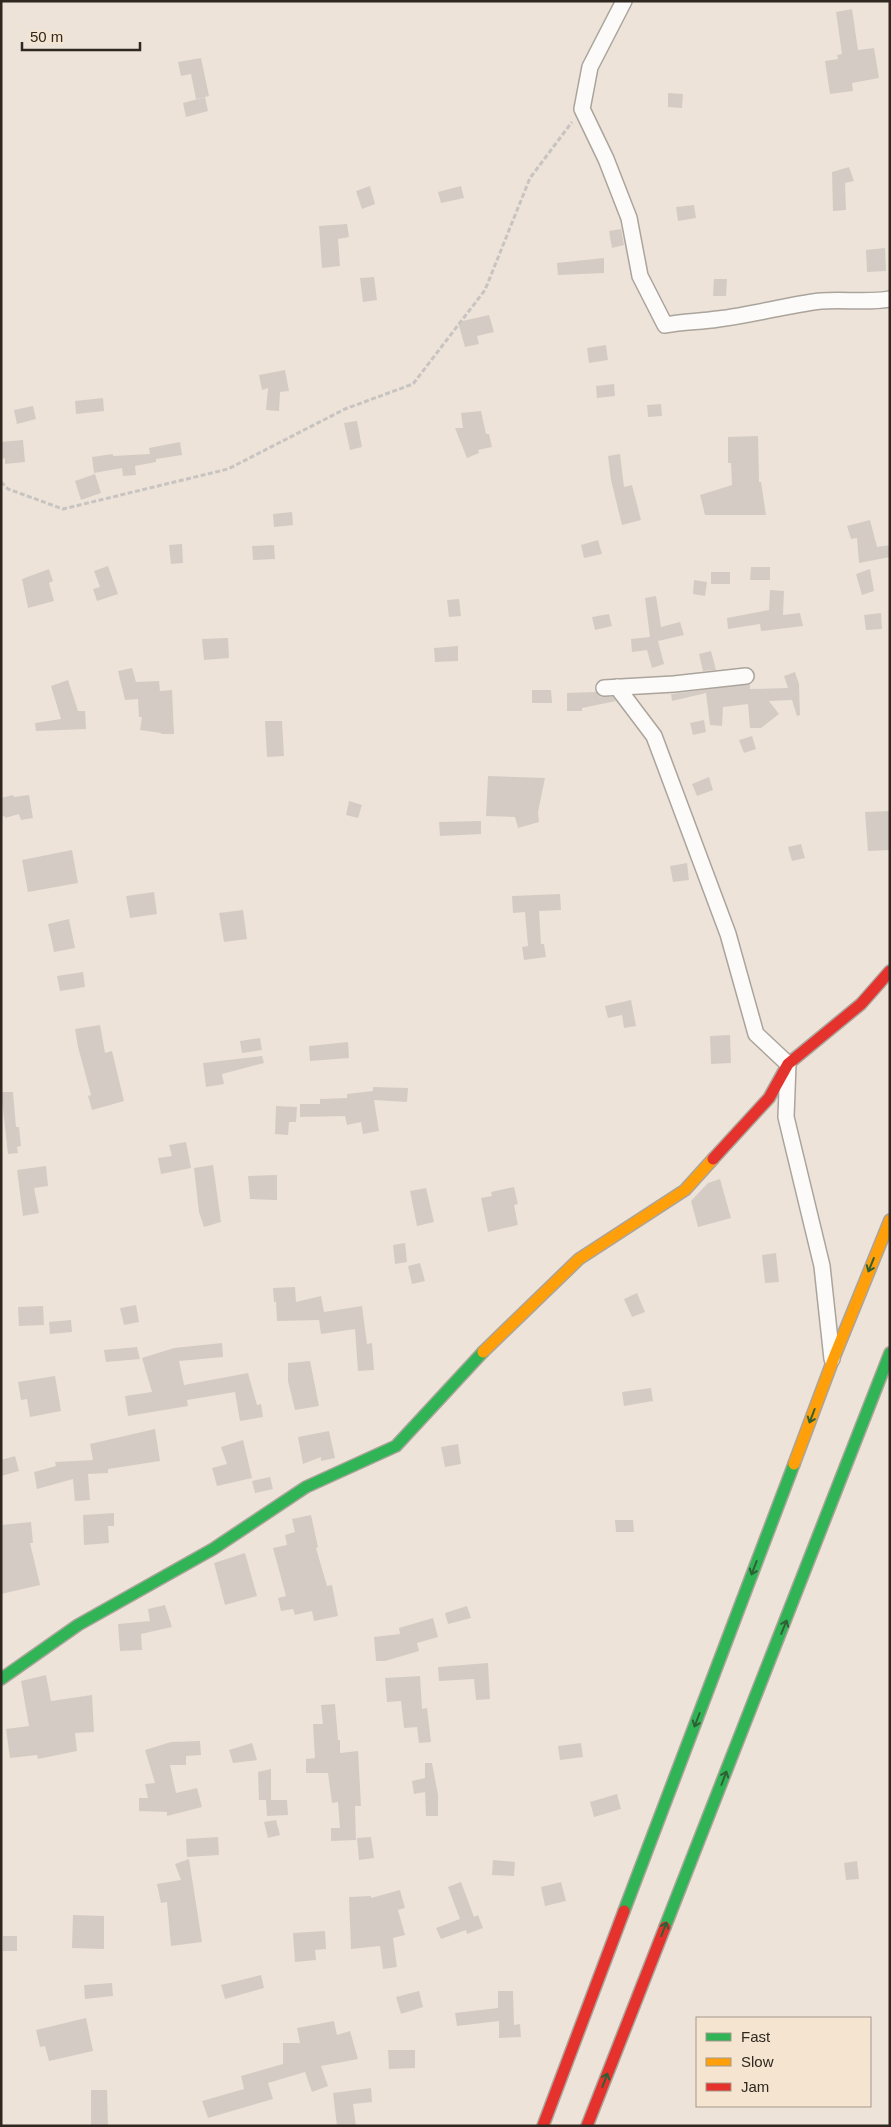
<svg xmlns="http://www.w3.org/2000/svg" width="891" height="2127" font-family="Helvetica,sans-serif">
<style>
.building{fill:#d4ccc4}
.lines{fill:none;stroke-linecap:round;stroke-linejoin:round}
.street-casing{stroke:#aba49c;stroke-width:18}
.fast-casing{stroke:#aba49c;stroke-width:14}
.slow-casing{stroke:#aba49c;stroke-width:14}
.jam-casing{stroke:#aba49c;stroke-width:14}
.path{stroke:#c8c4c1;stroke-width:3;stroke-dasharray:5 2.5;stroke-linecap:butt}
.street{stroke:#fcfbf9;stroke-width:15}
.fast{stroke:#30b455;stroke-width:11}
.slow{stroke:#ff9f0a;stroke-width:11}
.jam{stroke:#e5322d;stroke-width:11}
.oneway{stroke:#2f6035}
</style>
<rect width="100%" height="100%" fill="#ede3d8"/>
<g class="building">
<path d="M852,9L858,50L874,48L879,78L852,83L853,91L830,94L825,61L838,59L837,55L842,54L836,12Z"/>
<path d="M201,58L209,96L196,99L191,74L181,76L178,62Z"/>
<path d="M668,93L683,94L682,108L668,107Z"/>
<path d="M205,97L208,111L186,117L183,103Z"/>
<path d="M849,167L854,181L845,183L846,210L833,211L832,172Z"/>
<path d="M370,186L375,204L362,209L356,191Z"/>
<path d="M461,186L464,198L441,203L438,192Z"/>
<path d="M694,205L696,218L678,221L676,207Z"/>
<path d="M347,224L349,237L338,239L340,266L322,268L319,226Z"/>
<path d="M621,229L624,245L612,248L609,231Z"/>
<path d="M885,248L886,271L867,272L866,250Z"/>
<path d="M604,258V273L558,275L557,263Z"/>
<path d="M374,277L377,300L363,302L360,278Z"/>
<path d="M714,279H727L726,296H713Z"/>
<path d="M489,315L494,332L477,336L479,344L465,347L458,322Z"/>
<path d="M606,345L608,360L589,363L587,348Z"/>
<path d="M285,370L289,391L280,392L279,411L266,410L268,388L262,390L259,375Z"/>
<path d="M614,384L615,396L597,398L596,386Z"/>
<path d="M103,398L104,411L76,414L75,401Z"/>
<path d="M661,404L662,416L648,417L647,405Z"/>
<path d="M33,406L36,419L17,424L14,410Z"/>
<path d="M481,411L486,434H489L492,447L478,450L479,453L467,458L455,428H463L461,413Z"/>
<path d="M357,421L362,447L350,450L344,423Z"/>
<path d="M758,436L759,482H761L766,515H705L700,495L732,485L731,463H728V437Z"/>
<path d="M23,440L25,462L5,464V458L1,459V442Z"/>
<path d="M180,442L182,455L156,459V462L135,466L136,475L123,476L122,468L94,473L92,457L113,454V456L150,454L149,448Z"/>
<path d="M620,454L624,487L632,485L641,520L622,525L611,480L608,456Z"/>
<path d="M95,474L101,493L81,500L75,481Z"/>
<path d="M292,512L293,525L274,527L273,514Z"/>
<path d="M870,520L877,547L890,545V557L859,563L857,538L851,539L847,526Z"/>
<path d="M598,540L602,554L584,558L581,545Z"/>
<path d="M182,544L183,563L171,564L169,545Z"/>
<path d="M274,545L275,559L253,560L252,546Z"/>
<path d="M108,566L118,594L97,601L93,589L100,587L94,571Z"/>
<path d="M751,567H770V580H750Z"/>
<path d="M49,569L53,581L49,583L54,601L28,608L22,579Z"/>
<path d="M870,569L874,591L862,595L856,574Z"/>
<rect x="711" y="572" width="19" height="12"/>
<path d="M694,580L707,582L705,596L693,594Z"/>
<path d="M770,590L784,591L783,615L800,613L803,626L761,631L760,624L728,629L727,618L769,610Z"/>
<path d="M656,596L661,627L680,622L684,635L658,641L664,664L652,668L647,650L632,652L631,639L650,637L645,598Z"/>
<path d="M459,599L461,616L449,617L447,600Z"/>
<path d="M881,613L882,629L866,630L864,615Z"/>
<path d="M609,614L612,626L595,630L592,617Z"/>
<path d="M228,638L229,658L204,660L202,639Z"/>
<path d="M458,646V661L435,662L434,648Z"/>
<path d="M711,651L716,670L703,671L699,654Z"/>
<path d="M132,668L136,682L159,681L160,691L172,690L174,734H161V733L140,730L142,717H139L138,699L125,700L118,671Z"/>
<path d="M795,672L799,684L800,715L797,716L792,700L769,701L779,714L761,728H750L748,704L723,707L722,726L710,725L706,693L672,701L671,694L750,684V689L788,688L784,676Z"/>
<path d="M68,680L78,711H85L86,729L36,731L35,723L61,719L51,686Z"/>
<path d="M532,690H551L552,703H532Z"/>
<path d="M596,692L600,697H613L616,701L582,708V711H567V693Z"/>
<path d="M704,720L706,732L693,735L690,723Z"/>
<path d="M265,721H282L284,756L267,757Z"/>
<path d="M752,736L756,749L744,753L739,740Z"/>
<path d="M488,776L545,778L538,812L539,822L518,828L515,817L486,816Z"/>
<path d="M709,777L713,790L697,796L692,784Z"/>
<path d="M13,795L14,797L29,795L33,818L21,820L19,814L5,818V816L1,817V798Z"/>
<path d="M349,801L362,805L358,818L346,815Z"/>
<path d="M890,811V850L868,851L865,812Z"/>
<path d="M481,821V834L440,836L439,822Z"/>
<path d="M801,844L805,858L792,861L788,847Z"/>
<path d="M72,850L78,883L28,892L22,860Z"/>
<path d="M687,863L689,880L673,882L670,866Z"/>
<path d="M154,892L157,914L130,918L126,896Z"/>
<path d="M560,894L561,910L539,911L541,944H544L546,957L524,960L522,947L528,946L525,912L513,913L512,896Z"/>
<path d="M243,910L247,939L224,942L219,913Z"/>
<path d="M69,919L75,948L54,952L48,924Z"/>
<path d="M83,972L85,987L60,991L57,976Z"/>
<path d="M631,1000L636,1026L624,1028L622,1015L608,1018L605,1006Z"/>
<path d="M100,1025L105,1053L112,1051L124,1101L92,1110L88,1096L91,1095L78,1047L75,1029Z"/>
<path d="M730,1035L731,1063L711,1064L710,1036Z"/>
<path d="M260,1038L262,1050L242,1053L240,1041Z"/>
<path d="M348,1042L349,1058L310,1061L309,1046Z"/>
<path d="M262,1056L264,1063L222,1074L224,1084L206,1087L203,1063Z"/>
<path d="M373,1087L408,1088L407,1102L374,1100L379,1131L363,1134L361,1122L347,1125L345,1116L300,1117V1104H320V1099L347,1098V1094L373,1091V1094Z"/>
<path d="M1,1092H13L16,1127H19L21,1146L17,1147L18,1153L8,1154Z"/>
<path d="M276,1106L297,1107L296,1122H289L288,1135L275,1134Z"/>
<path d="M186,1142L191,1168L161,1174L158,1158L172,1156L169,1145Z"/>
<path d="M213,1165L221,1222L204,1227L199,1212L194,1168Z"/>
<path d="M46,1166L48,1186L34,1188L39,1213L23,1216L17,1170Z"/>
<path d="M277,1175V1200L250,1199L248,1176Z"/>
<path d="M720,1179L731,1218L698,1227L691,1201L708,1183Z"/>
<path d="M514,1187L518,1204L514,1205L518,1225L488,1232L481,1198L492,1196L491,1192Z"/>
<path d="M426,1188L434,1222L417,1226L410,1191Z"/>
<path d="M405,1243L407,1262L395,1264L393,1245Z"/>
<path d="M776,1253L779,1282L765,1283L762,1255Z"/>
<path d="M420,1263L425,1281L412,1284L408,1266Z"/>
<path d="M295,1287L296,1302L321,1296L324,1312L362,1306L367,1344L372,1343L374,1370L358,1371L355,1329L321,1334L319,1320L277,1321L276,1302H274L273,1288Z"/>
<path d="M637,1293L645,1312L632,1317L624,1299Z"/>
<path d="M136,1305L139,1322L124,1325L120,1308Z"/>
<path d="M43,1306L44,1325L19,1326L18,1307Z"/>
<path d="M71,1320L72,1332L50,1334L49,1322Z"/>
<path d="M222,1343L223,1357L179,1361L184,1385L248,1373L257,1405L261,1404L263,1417L240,1421L235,1392L187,1400L188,1406L128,1416L125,1396L152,1392L142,1358L174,1348Z"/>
<path d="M137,1347L140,1359L106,1362L104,1350Z"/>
<path d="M310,1361L319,1406L295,1410L288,1381V1363Z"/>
<path d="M55,1376L61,1411L30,1417L27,1399L21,1400L18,1382Z"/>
<path d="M651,1388L653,1401L624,1406L622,1392Z"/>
<path d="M155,1429L160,1461L108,1469V1473L88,1474L90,1500L75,1501L73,1479L37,1489L34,1472L56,1466L55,1462L93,1460L90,1444Z"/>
<path d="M329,1431L335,1458L321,1461V1457L303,1464L298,1437Z"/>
<path d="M243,1440L252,1478L217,1486L212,1468L227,1464L221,1447Z"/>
<path d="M458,1444L461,1464L445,1467L441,1447Z"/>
<path d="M15,1456L19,1471L1,1476V1460Z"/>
<path d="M270,1477L273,1489L255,1493L252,1481Z"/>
<path d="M114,1513V1526H108L109,1543L84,1545L83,1515Z"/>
<path d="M311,1515L318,1547L316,1548L327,1586L332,1585L338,1616L314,1621L312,1611L295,1615L293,1609L281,1611L278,1598L286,1596L273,1548L287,1545L285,1535L295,1532L292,1519Z"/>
<path d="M615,1520H633L634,1532H616Z"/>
<path d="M31,1522L33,1543H30L40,1585L1,1594V1525Z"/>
<path d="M245,1553L257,1596L225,1605L214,1563Z"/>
<path d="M165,1605L172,1627L141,1634L142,1650L120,1651L118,1624L150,1621L148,1609Z"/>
<path d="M467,1606L471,1618L448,1624L445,1613Z"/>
<path d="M433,1618L438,1637L417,1643L419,1651L385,1661H376L374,1637L400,1634L399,1628Z"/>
<path d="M488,1663L490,1699L476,1700L474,1679L439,1681L438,1667Z"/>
<path d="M46,1675L51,1701L92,1695L94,1732L75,1733L77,1751L38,1759L37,1755L10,1758L6,1729L29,1726L21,1681Z"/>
<path d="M420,1676L422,1709L427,1708L431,1742L419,1743L417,1727L404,1728L401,1701L387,1702L385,1678Z"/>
<path d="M335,1704L338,1740H340V1753L358,1751L361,1806H355L356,1840L331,1841V1828H340L338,1802L332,1803L328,1773H306V1759L315,1758L313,1724H323L321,1705Z"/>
<path d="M200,1741L201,1755L186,1756V1765H170L176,1793L197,1788L202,1807L167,1816V1812L139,1811V1798H148L145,1784L155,1783L145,1750L171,1742Z"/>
<path d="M252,1743L257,1760L233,1763L229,1750Z"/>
<path d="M581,1743L583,1757L560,1760L558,1746Z"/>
<path d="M425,1763H432L438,1795V1816H426L425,1792L414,1794L412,1781L425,1778Z"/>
<path d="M271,1769V1800H259L258,1772Z"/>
<path d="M617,1794L621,1809L594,1817L590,1802Z"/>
<path d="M266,1800H287L288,1815L267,1816Z"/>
<path d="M276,1820L280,1835L268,1838L264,1822Z"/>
<path d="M218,1837L219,1855L187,1857L186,1839Z"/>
<path d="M371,1837L374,1858L359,1860L357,1838Z"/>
<path d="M189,1859L202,1942L171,1946L167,1902L161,1903L157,1884L181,1880L175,1864Z"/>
<path d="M493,1860L515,1862L514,1876L492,1875Z"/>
<path d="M857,1861L859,1879L846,1880L844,1863Z"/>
<path d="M461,1882L474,1917L478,1915L483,1928L467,1934L466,1930L441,1939L436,1928L460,1919L448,1887Z"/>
<path d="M561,1882L566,1901L545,1906L541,1887Z"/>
<path d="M400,1890L405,1908L398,1910L405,1935L393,1938L397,1967L383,1969L380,1946L351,1949L349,1897L371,1896V1898Z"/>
<path d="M73,1915L104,1916V1949L72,1948Z"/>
<path d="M325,1931L326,1949L315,1950L316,1960L295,1962L293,1933Z"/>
<rect x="3" y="1936" width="14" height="15"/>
<path d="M261,1975L264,1988L225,1999L221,1985Z"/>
<path d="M112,1983L113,1996L85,1999L84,1985Z"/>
<path d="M419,1991L423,2007L401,2014L396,1997Z"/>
<path d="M498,1991H513L514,2025L520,2024L521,2037L499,2038V2021L457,2026L455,2013L498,2008Z"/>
<path d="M86,2018L93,2051L49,2061L45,2046L40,2047L36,2030Z"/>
<path d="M334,2021L337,2035L350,2031L358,2059L321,2066L328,2086L312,2092L305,2072L268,2083L273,2099L208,2118L202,2101L244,2089L241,2076L283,2064V2043H300L297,2028Z"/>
<path d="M388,2050H415V2068L389,2069Z"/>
<path d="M371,2088L372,2102L353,2104L356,2126H337L333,2093Z"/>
<path d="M91,2090H107L108,2126H91Z"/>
</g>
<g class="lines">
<defs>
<g id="street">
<path d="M624,1L590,67L582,109L606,159L629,218L640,276L665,325C683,321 700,322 718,319C753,315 786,305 821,301C844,299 867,303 890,299"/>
<path d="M617,687L654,736L728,934L756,1034L788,1064L786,1117L822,1266L832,1359"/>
<path d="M604,688L674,684L746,676"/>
</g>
<g id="fast">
<path d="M1,1679L78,1625L213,1549L306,1487L396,1446L483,1352"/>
<path d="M624,1911L794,1464"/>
<path d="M665,1927L890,1353"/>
</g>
<g id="slow">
<path d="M483,1352L579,1259L685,1190L713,1159"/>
<path d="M794,1464L833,1360L890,1220"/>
</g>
<g id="jam">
<path d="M713,1159L769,1098L788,1064L861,1004L890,971"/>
<path d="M543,2126L624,1911"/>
<path d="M587,2126L665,1927"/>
</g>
</defs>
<use href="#street" class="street-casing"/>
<use href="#fast" class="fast-casing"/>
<use href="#slow" class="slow-casing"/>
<use href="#jam" class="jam-casing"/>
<path class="path" d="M1,482L8,489L63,509L228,469L345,409L413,384L485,290L530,178L572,122"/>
<use href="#street" class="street"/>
<use href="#fast" class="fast"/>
<use href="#slow" class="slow"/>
<use href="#jam" class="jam"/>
</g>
<defs><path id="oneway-shaft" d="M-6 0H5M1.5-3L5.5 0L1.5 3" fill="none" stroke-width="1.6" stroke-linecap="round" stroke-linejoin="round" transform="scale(1.25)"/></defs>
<g class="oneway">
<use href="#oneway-shaft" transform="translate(871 1265) rotate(112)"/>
<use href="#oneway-shaft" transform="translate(812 1416) rotate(111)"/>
<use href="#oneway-shaft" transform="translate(754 1568) rotate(111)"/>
<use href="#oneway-shaft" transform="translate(784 1627) rotate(-68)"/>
<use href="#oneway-shaft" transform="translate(697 1720) rotate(111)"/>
<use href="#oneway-shaft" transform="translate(724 1778) rotate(-69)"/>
<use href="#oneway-shaft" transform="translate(664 1929) rotate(-69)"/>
<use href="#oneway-shaft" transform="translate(605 2080) rotate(-69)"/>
</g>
<rect width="891" height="2127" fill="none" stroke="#2e2820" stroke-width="5"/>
<rect x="696" y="2017" width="175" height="90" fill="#f5e4d0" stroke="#a5998a"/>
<rect x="706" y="2033" width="25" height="8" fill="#30b455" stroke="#a5998a"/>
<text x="741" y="2042" font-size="15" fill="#2e2820">Fast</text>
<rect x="706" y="2058" width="25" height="8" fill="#ff9f0a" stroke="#a5998a"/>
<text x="741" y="2067" font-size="15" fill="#2e2820">Slow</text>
<rect x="706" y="2083" width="25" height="8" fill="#e5322d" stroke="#a5998a"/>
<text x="741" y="2092" font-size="15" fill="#2e2820">Jam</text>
<path d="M22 42v8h118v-8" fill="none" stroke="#2e2820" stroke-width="2.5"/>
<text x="30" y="42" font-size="15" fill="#2e2820" stroke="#f5e4d0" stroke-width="4" paint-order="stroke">50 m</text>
</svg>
